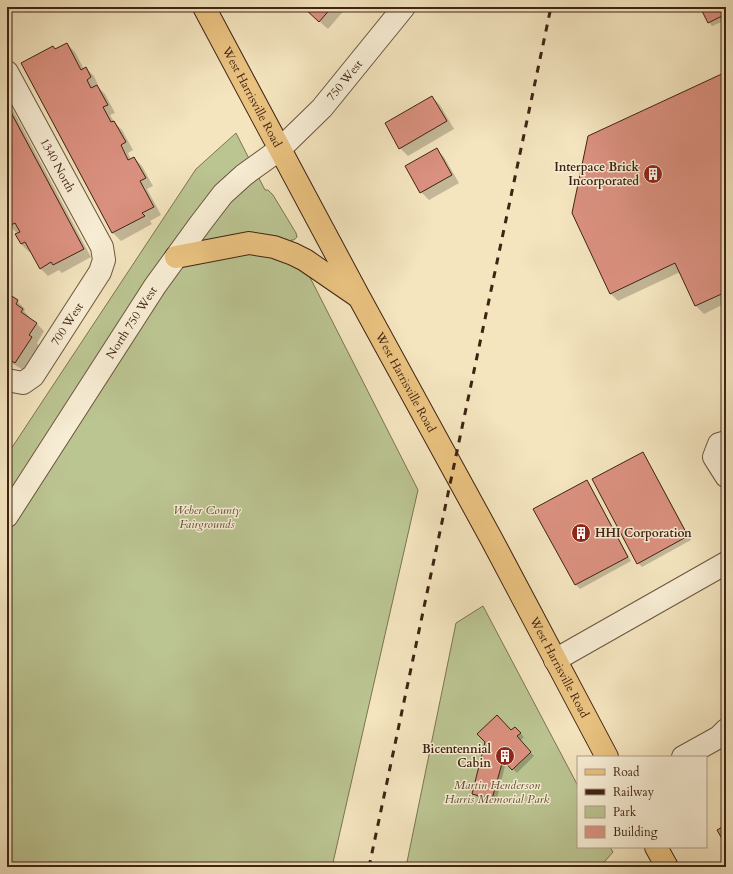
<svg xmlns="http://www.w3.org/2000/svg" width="733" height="874" font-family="Cardo,serif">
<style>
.green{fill:#bbc592;stroke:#7d7452}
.shadow{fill:#0003}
.building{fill:#db9180;stroke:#3f2313}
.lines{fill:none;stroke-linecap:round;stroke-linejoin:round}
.minor-casing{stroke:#6c543e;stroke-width:24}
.major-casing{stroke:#3f2313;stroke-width:24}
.minor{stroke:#f8eed5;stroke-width:22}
.major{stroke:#eac280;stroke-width:22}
.rail{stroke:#3f2313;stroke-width:3;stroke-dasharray:7 7;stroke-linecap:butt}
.labels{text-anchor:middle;stroke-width:3;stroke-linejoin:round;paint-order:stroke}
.street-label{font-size:12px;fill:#3f2313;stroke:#f8eed5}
.poi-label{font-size:12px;font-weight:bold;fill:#3f2313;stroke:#f8eed5;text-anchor:end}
.park-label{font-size:12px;font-style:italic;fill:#5e4c33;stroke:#f8eed5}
</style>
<rect width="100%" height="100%" fill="#f4e5bf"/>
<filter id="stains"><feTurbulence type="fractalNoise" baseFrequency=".005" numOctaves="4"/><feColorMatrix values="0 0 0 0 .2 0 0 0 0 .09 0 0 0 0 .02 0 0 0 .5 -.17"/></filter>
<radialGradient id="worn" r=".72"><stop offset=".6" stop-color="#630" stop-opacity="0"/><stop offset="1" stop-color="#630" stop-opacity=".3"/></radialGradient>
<g class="green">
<path d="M236,133L265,190H268L273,195L296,233L297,237L294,240H291L418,490L332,867H7V455L196,169Z"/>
<path d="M483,606L578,786V847H610L613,852L600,867H406L456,623Z"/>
</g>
<g class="shadow">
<path d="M303,7H347L328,29Z"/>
<path d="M702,7H726V20L712,26L709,22Z"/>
<path d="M67,44L75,52L84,69L86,68L94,76L98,85L97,86L105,94L115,113L110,115L114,122L122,130L133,150L128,153L131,160L134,158L142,166L153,186L147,189L161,215L150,221L152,224L121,241L113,233L22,64L56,50Z"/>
<path d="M726,73V303L704,314L696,306L680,272L618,301L610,293Z"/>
<path d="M432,97L440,105L454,129L408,156L400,148Z"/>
<path d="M7,99L91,257L62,273L59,270L48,276L40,268L31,251L29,252L21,244L18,234L10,226L7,220Z"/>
<path d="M436,149L444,157L459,183L429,200L421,192Z"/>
<path d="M7,294L17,301L25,309L24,311L30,318V319L36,323L44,331L37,343L39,346L23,370L7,360Z"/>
<path d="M642,453L646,457L691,540L642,567L638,563Z"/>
<path d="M586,481L590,485L631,561L580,589L576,585L535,509Z"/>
<path d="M511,732H519L524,737L520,741L534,756L517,773L506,762L496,802L477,797L473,793Z"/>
</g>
<g class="building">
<path d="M303,7H332L319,22Z"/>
<path d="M700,7H726V14L708,23Z"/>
<path d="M67,43L81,70L86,67L91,77L87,80L91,88L97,85L108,105L103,107L111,122L114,121L126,142L121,145L128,160L134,157L146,178L140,181L154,207L142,213L145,216L112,233L21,63L53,46L55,49Z"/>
<path d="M726,72V292L695,306L675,263L610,294L572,213L588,136Z"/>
<path d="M432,96L447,121L399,149L385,123Z"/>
<path d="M7,105L84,249L53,265L51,262L40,269L25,242L21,244L15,234L20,232L15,223L9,226L7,222Z"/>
<path d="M437,148L452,175L420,193L405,166Z"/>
<path d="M7,293L18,300L16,304L23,309L21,312L37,323L29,335L32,337L15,363L7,358Z"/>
<path d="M643,452L688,536L637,564L592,479Z"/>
<path d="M587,480L628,557L575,585L533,509Z"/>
<path d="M497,715L511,730L515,727L521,733L517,736L531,752L512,770L503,760L492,799L472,794L485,742L477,734Z"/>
<path d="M726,825V846L717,830Z"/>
</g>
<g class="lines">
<defs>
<g id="minor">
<path id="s1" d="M7,72L102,247L104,260L100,272L33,376L23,383L7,380"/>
<path d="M726,442L719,444L714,457L726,476"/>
<path id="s2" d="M7,516L155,286L200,224L223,194L244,175L280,149L322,108L404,7"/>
<path d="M555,660L726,563"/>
<path d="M683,757L719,737L726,730"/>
</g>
<g id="major">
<path id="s3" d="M204,7L359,297L492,540L607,757"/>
<path d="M176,257L249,243L274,247L293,254L305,260L356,295"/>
<path d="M656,847L667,867"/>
</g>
</defs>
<use href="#minor" class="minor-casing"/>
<use href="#major" class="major-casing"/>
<use href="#minor" class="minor"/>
<use href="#major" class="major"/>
<path class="rail" d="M369,867L551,7"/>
</g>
<defs>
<symbol id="building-disc" viewBox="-11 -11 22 22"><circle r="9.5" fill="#8f2418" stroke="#f8eed5"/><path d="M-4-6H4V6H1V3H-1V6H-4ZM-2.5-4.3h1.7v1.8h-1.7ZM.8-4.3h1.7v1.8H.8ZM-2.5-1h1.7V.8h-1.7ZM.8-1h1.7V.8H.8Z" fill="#fff"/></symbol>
</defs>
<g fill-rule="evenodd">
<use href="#building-disc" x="642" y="163" width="22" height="22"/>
<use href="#building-disc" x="570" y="522" width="22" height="22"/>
<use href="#building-disc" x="494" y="745" width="22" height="22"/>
</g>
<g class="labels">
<g class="street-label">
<text dy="4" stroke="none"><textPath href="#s2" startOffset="555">750 West</textPath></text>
<text dy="4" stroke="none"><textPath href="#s3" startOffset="102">West Harrisville Road</textPath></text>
<text dy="4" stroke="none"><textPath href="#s1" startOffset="106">1340 North</textPath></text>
<text dy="4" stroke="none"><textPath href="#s2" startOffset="230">North 750 West</textPath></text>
<text transform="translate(67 324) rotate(-57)" y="4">700 West</text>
<text dy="4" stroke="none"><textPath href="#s3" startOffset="426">West Harrisville Road</textPath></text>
<text dy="4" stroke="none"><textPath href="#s3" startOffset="750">West Harrisville Road</textPath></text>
</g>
<g class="poi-label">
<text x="639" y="171">Interpace Brick<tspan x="639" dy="14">Incorporated</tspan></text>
<text x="595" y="537" text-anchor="start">HHI Corporation</text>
<text x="491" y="753">Bicentennial<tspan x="491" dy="14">Cabin</tspan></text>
</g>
<g class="park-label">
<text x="207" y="514">Weber County<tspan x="207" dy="14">Fairgrounds</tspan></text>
<text x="497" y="789">Martin Henderson<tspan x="497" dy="14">Harris Memorial Park</tspan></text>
</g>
</g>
<rect width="733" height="874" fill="none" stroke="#f4e5bf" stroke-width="24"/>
<rect x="8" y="8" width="717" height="858" fill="none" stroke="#3f2313" stroke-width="2"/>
<rect x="12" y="12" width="709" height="850" fill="none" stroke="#3f2313"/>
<rect x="577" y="756" width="130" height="92" fill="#f8eed5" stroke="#ae9d87"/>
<rect x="585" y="769" width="20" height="6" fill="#eac280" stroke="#ae9d87"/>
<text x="613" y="776" font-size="12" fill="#3f2313">Road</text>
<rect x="585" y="789" width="20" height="6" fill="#3f2313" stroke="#ae9d87"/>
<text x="613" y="796" font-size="12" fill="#3f2313">Railway</text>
<rect x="585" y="806" width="20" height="12" fill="#bbc592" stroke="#ae9d87"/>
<text x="613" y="816" font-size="12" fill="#3f2313">Park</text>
<rect x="585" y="826" width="20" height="12" fill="#db9180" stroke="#ae9d87"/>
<text x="613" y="836" font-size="12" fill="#3f2313">Building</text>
<rect width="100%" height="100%" filter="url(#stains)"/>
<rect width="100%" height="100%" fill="url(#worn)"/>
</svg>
